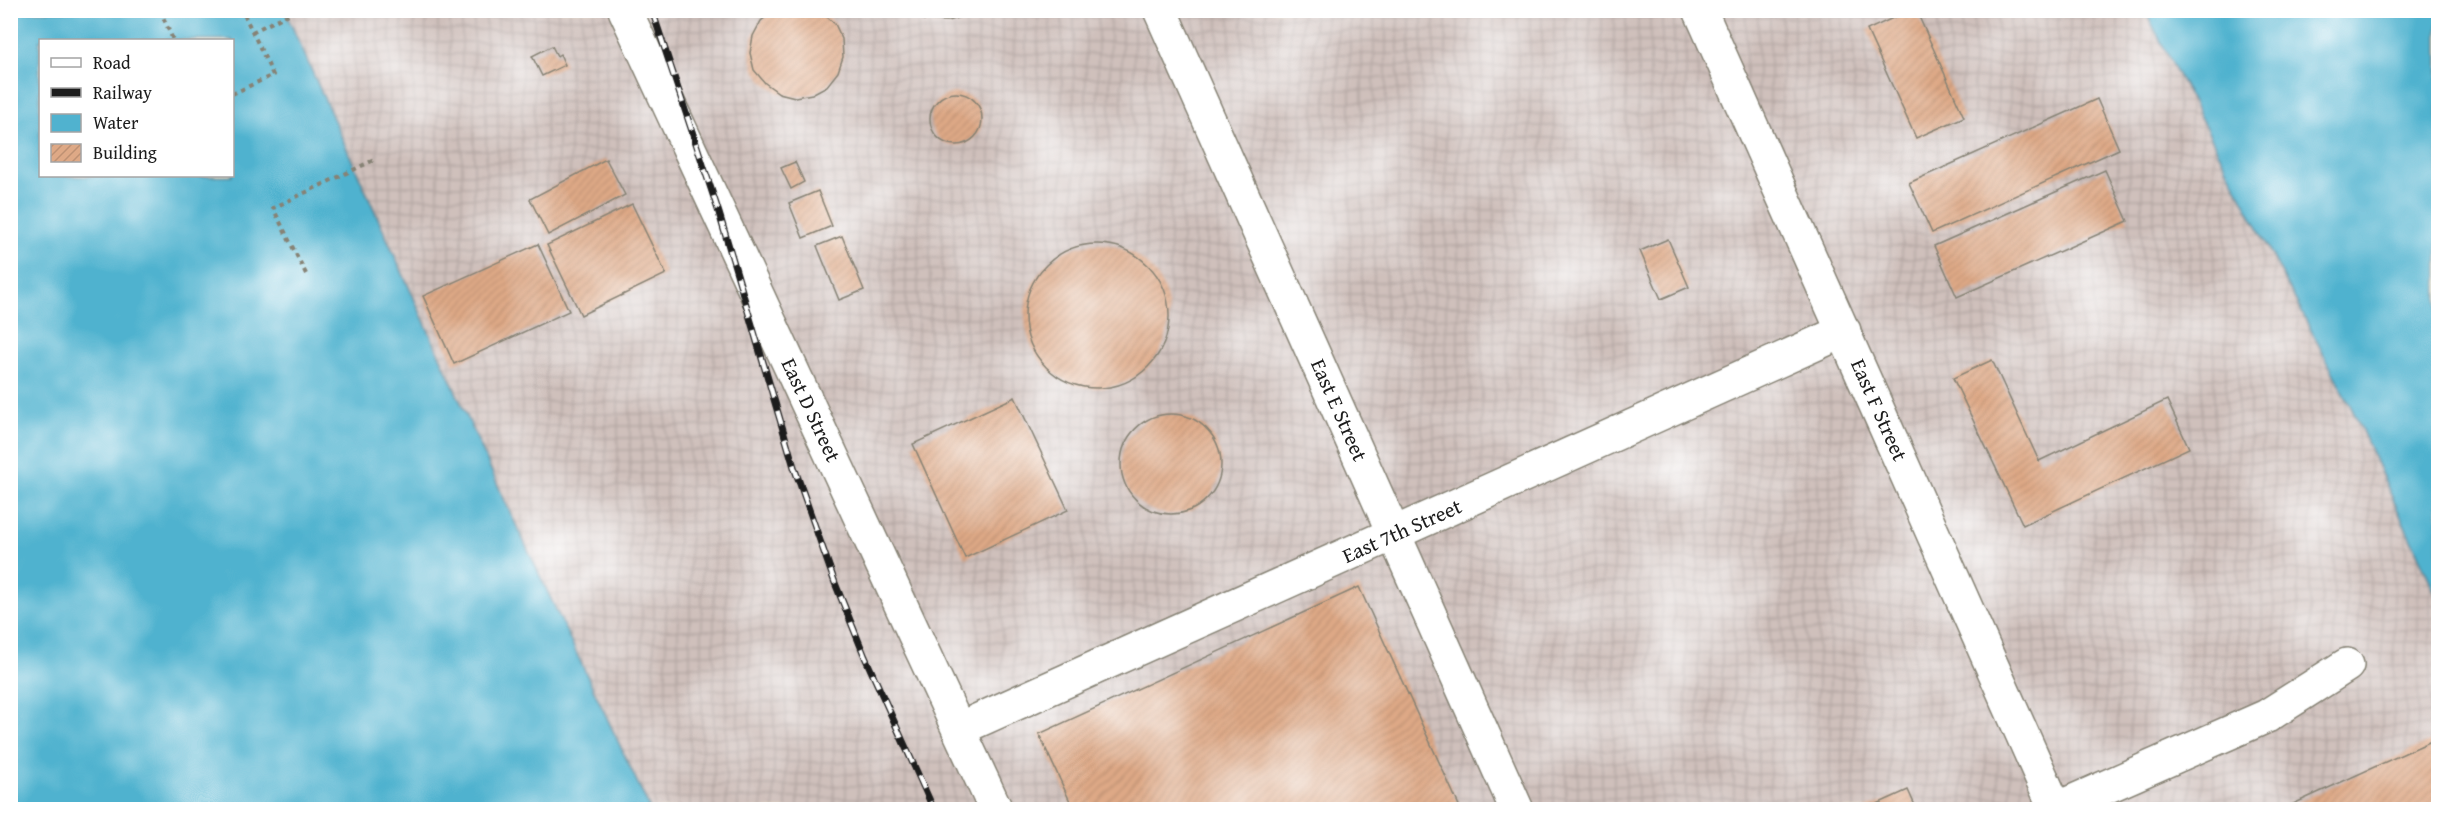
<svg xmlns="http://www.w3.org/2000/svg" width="2449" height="820" font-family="'Gentium Book Plus',serif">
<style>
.industrial{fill:url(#industrial-grid)}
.water{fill:#50b2cf;stroke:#366776;stroke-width:1.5;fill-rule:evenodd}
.building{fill:url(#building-hatch)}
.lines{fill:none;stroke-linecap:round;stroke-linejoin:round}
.minor-casing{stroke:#868274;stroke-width:36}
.path{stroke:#868274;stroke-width:4;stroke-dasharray:4.5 4.5;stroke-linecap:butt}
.minor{stroke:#fff;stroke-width:33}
.rail-casing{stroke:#1c1c1c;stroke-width:7}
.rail{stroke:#fff;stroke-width:4.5;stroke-dasharray:14;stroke-linecap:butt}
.labels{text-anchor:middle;stroke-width:4.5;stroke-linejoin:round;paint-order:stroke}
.street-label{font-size:21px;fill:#1c1c1c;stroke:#fff}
</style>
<defs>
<pattern id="industrial-grid" width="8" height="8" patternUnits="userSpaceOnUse" patternTransform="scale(1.5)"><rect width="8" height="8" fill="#cfc0bb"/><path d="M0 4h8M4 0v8" fill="none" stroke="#b1a4a0"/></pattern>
<pattern id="building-hatch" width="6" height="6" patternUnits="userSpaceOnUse" patternTransform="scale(1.5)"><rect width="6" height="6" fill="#dea986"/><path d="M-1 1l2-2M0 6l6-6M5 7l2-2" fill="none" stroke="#be9173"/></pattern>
</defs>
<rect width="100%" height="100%" fill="#fff"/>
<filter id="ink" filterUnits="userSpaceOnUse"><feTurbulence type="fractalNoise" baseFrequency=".0167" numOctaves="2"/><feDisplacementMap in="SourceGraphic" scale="12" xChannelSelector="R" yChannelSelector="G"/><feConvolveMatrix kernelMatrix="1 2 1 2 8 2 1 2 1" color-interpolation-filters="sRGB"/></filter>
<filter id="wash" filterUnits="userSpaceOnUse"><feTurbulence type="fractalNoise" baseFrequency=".008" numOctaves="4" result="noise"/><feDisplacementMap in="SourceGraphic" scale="24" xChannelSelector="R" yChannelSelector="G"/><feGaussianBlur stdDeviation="1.35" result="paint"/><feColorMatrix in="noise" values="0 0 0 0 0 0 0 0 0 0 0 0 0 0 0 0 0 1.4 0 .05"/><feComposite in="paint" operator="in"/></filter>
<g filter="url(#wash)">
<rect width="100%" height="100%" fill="#f1e7cd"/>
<path class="industrial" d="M285,11H2145L2353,411L2438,599V809H650L510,512Z"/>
<g class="water">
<path d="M10,11H285L510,512L650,809H11ZM40,40H232V176H40Z"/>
<path d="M2145,11H2438V599L2353,411Z"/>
</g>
<g id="blocks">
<g class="building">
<path d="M774,10H819L835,24L842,39L843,57L838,72L827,86L812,94L795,97L779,93L765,83L754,70L750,53L753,36L761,21Z"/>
<path d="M899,10H979L949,21L924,20Z"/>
<path d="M1910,10H1916L1964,117L1916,138L1867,30Z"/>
<path d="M552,46L557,56L560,54L565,65L542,76L532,56Z"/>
<circle cx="956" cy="119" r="26"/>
<path d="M2097,99L2119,149L1932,233L1909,183Z"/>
<path d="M606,159L625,195L548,235L530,199Z"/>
<path d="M795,162L804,182L791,189L781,168Z"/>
<path d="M2105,170L2128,221L1957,297L1934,246Z"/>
<path d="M818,191L832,226L803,238L789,203Z"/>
<path d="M632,204L666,274L581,315L547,245Z"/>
<path d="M842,236L864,290L839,300L817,246Z"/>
<path d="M1668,239L1689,287L1661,299L1640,251Z"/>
<circle cx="1097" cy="316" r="72"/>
<path d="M538,244L569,311L454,364L423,296Z"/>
<path d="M1992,360L2039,461L2167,400L2189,448L2023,525L1953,378Z"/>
<path d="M1015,397L1068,510L965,558L913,444Z"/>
<circle cx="1171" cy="464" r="50"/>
<path d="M1359,587L1461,810H1074L1039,734Z"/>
<path d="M2438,738V810H2280Z"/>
<path d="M1908,790L1917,810H1864Z"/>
</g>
</g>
</g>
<g filter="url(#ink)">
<use href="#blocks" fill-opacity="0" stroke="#868274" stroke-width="1.5"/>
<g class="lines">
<defs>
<g id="minor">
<path d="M625,10L996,810"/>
<path d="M1160,10L1517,810"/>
<path d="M1700,10L2056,810"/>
<path d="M959,729L1844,331"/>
<path d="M2056,809L2267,716L2347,665"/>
</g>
</defs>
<use href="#minor" class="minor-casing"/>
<g class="path">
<path d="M160,10L173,40"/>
<path d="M252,32L297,10"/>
<path d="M232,94L273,75L242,10"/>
<path d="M306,274L273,208L374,160"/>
</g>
<use href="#minor" class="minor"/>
<defs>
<path id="rail" d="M652,10L719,213L794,467L835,583L865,657L934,810"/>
</defs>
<use href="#rail" class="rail-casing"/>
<use href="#rail" class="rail"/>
</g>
</g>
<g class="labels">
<g class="street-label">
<text transform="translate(811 410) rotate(65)" y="7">East D Street</text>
<text transform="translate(1339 410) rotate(66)" y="7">East E Street</text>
<text transform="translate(1879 410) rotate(66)" y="7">East F Street</text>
<text transform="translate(1402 531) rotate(-24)" y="7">East 7th Street</text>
</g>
</g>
<rect width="2449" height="820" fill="none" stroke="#fff" stroke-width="36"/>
<rect x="39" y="39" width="195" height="138" fill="#ffffff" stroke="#a4a4a4" stroke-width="1.5"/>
<rect x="51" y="58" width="30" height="9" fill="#ffffff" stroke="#a4a4a4" stroke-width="1.5"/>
<text x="93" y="69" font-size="18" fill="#1c1c1c">Road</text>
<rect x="51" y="88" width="30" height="9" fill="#1c1c1c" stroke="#a4a4a4" stroke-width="1.5"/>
<text x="93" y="99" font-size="18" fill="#1c1c1c">Railway</text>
<rect x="51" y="114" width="30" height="18" fill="#50b2cf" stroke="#a4a4a4" stroke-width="1.5"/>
<text x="93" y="129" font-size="18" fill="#1c1c1c">Water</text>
<rect x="51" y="144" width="30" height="18" fill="url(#building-hatch)" stroke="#a4a4a4" stroke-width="1.5"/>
<text x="93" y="159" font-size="18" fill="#1c1c1c">Building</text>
</svg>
